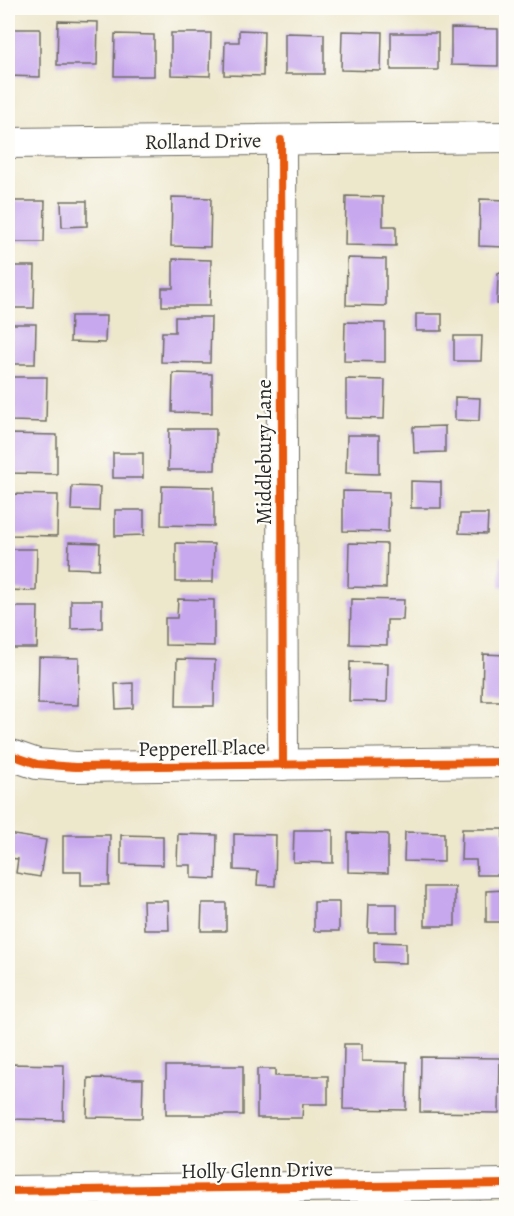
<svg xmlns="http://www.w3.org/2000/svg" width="514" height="1216" font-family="Alegreya,serif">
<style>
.building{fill:#c7a7ee}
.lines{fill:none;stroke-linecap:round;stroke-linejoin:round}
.minor-casing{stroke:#6f6d63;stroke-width:32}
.minor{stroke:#fff;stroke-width:30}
.cycleway-casing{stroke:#fdfcf7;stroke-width:11}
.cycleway{stroke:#e8590c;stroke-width:8}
.labels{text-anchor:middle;stroke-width:4.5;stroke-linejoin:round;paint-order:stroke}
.street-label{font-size:21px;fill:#2b2b2b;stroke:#fdfcf7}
</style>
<rect width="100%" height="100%" fill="#fdfcf7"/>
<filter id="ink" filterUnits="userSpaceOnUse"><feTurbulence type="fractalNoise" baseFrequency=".0167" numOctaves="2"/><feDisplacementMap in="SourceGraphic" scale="12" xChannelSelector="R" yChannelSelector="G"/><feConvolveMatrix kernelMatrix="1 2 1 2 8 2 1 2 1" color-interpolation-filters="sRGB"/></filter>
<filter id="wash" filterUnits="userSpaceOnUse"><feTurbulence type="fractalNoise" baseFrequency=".008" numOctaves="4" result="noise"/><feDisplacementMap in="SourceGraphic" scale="24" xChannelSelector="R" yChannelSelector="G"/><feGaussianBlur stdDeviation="1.35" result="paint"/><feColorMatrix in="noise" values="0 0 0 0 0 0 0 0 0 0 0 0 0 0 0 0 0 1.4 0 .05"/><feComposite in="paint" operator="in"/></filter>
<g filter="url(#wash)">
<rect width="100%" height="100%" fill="#ede7cc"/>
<g id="blocks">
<g class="building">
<path d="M8,8H10L11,27H8Z"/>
<path d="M58,21L98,22L97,65H57Z"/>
<path d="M451,28L498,29V66L451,65Z"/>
<path d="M8,29H40V77L8,76Z"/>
<path d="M239,30L264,31L263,76L224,75L225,42H239Z"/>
<path d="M342,31L382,32L381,71L341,70Z"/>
<path d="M171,33H211L210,76L171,75Z"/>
<path d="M285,33L324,34V74H285Z"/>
<rect x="391" y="33" width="47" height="37"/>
<path d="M115,34L154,35V76H114Z"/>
<path d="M346,196L383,197V226H396V246L345,245Z"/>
<path d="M172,197L211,198L210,247L171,246Z"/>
<path d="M480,199L506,200V247L479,246Z"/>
<path d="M8,201H45L44,242H8Z"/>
<path d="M61,201H87V226L62,227Z"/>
<path d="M347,258L386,259V306L346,305Z"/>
<path d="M173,259L211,260L210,306H162V288H173Z"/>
<path d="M8,266H35L34,308H8Z"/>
<path d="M498,273L506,274V304H497Z"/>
<rect x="416" y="314" width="26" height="17"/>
<path d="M71,316H106L105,343L70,342Z"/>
<path d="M175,317H211L210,363L161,362L162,332H175Z"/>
<path d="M345,322L385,323V362L344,361Z"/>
<path d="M8,324H36L35,364H8Z"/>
<path d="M454,336H482L481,361H454Z"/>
<path d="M173,373L212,374V413L172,412Z"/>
<path d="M12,377H47L46,422L11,421Z"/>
<path d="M346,379L385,380L384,419L346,418Z"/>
<path d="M455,397L480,398L479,421L455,420Z"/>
<path d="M445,426V452L414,453L413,427Z"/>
<path d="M169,429H216L215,470H168Z"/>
<path d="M8,434L57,435V474L8,473Z"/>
<path d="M347,435H379V474L346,473Z"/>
<rect x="113" y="453" width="30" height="25"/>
<path d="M411,481L441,482V508H411Z"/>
<path d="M72,486L100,487L99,511L71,510Z"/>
<path d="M162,486L214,487V526L161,525Z"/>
<path d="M343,491L389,492L388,532L343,531Z"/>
<path d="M8,494L58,495L57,536L8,535Z"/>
<path d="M115,510H144V535L115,536Z"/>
<path d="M460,514H488L487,534L459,533Z"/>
<path d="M69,542L100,543L99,569L68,568Z"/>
<path d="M176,543L214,544L213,582H176Z"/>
<path d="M349,543L387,544L386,588L348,587Z"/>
<path d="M8,549H37L36,591L8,590Z"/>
<path d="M501,556H506V587L500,586Z"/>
<path d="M178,599L214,600V646L165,645V618H177Z"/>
<path d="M351,599L404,600L403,620H387V645L350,644Z"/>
<path d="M71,600H102V628L71,629Z"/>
<path d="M8,607H38L37,648H8Z"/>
<path d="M483,654L506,655V701H482Z"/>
<path d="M39,657L79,658L78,705L38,704Z"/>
<path d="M177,659L215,660L214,706H176Z"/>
<path d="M350,662L388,663L387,702L349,701Z"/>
<path d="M133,683V708L116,709L115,684Z"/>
<path d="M462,829H503V875H477L476,860H461Z"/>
<path d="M294,830H333V863L293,862Z"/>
<path d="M405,832L444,833V862L404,861Z"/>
<path d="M348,833L388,834V873L348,872Z"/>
<path d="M8,834L46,840L40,877L16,873L18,859L8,858Z"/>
<path d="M178,834L217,835L216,879L191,878V865H177Z"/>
<path d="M234,834L276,835L275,886L257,885L258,871L234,870Z"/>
<path d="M63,835H110L109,885H81V872H63Z"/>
<path d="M121,835L163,836V865L121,864Z"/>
<rect x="425" y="887" width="30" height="39"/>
<path d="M506,890V922H486V891Z"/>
<path d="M143,901H168L169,930H144Z"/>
<rect x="314" y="902" width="25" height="29"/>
<path d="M202,903H226V931H201Z"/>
<path d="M369,904H397V932H368Z"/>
<path d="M374,942L406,943V963L374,962Z"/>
<path d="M344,1044H362V1061L407,1062L406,1110L343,1109Z"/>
<path d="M421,1057L500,1058L499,1113L420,1112Z"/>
<path d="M8,1064L64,1065L63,1120L8,1119Z"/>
<rect x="166" y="1066" width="77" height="49"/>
<path d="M257,1069H275V1076H328V1104H303L302,1118H257Z"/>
<path d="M88,1078L143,1079L142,1118L87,1117Z"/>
</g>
</g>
</g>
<g filter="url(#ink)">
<use href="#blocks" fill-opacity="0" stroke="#6f6d63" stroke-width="1.5"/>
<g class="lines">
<defs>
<g id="minor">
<path d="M281,140L283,765"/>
<path d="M8,143L506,137"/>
<path d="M8,754L37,764L75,767L506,762"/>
<path d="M8,1191L506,1184"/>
</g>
</defs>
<use href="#minor" class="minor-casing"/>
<use href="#minor" class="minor"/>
<defs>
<g id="cycleway">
<path d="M281,140L283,765"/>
<path d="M8,754L37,764L75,767L506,762"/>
<path d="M8,1191L506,1184"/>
</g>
</defs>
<use href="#cycleway" class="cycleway-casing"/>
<use href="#cycleway" class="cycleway"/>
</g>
</g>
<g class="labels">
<g class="street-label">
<text transform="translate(203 141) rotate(-1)" y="7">Rolland Drive</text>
<text transform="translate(264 452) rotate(-90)" y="7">Middlebury Lane</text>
<text transform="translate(202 748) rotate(-1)" y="7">Pepperell Place</text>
<text transform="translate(257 1170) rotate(-1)" y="7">Holly Glenn Drive</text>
</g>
</g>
<rect width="514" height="1216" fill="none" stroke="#fdfcf7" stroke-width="30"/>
</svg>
